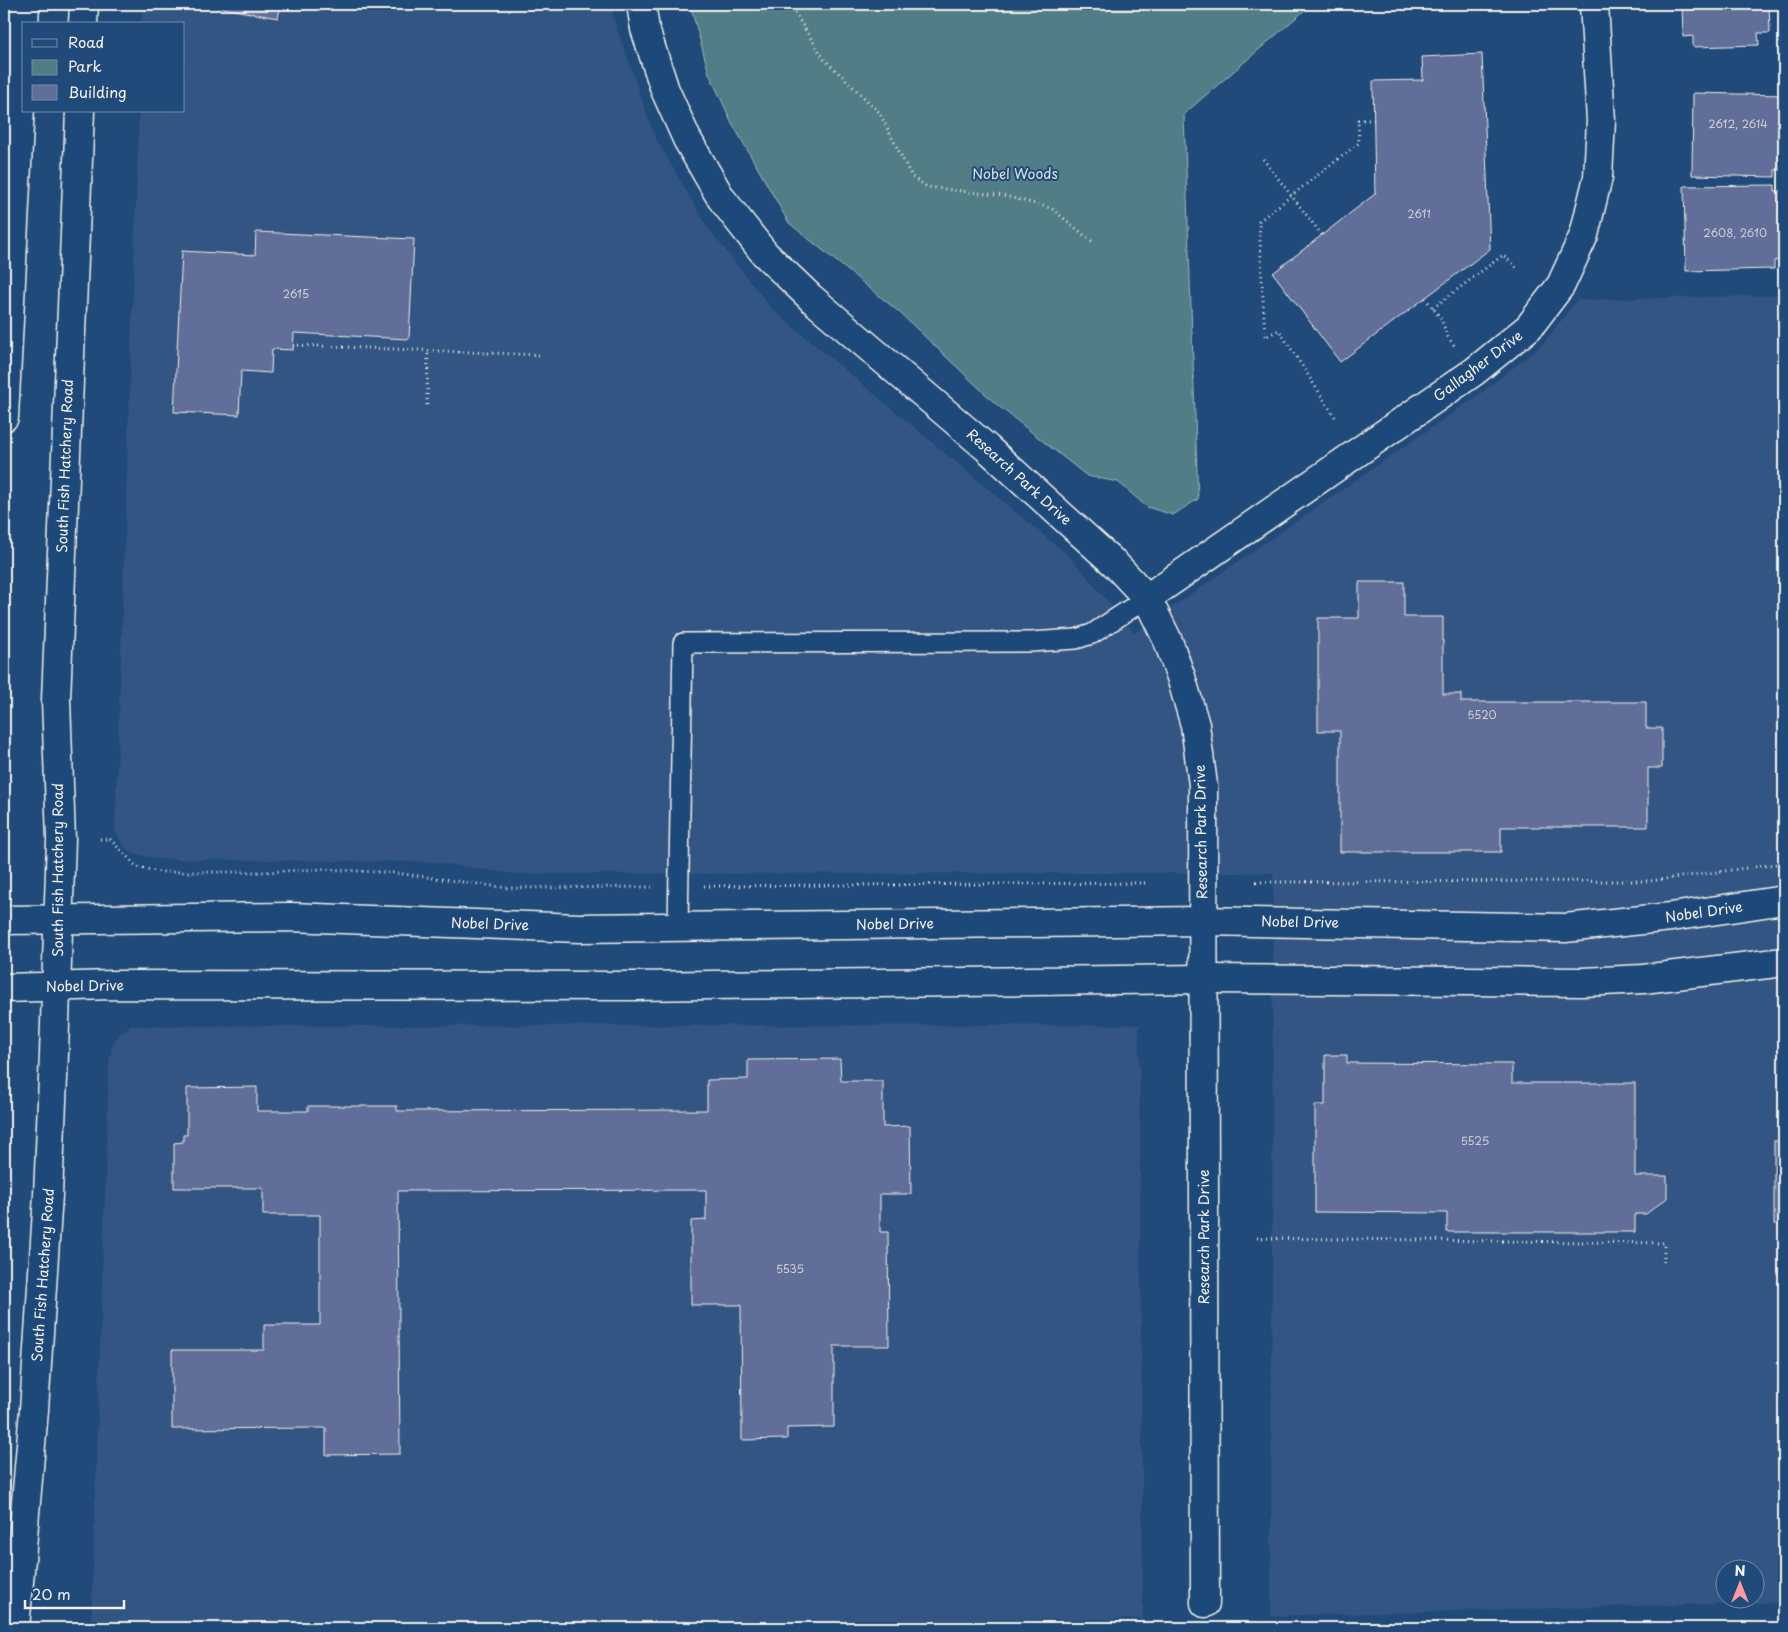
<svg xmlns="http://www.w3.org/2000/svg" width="1788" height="1632" font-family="'Playpen Sans',sans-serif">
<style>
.built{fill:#335583;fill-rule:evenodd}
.green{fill:#517d86;stroke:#a2b7b7}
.building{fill:#616e99;stroke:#f4f1e8}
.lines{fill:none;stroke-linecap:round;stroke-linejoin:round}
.lane-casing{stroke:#f4f1e8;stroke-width:22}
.street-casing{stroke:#f4f1e8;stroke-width:31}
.secondary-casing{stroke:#f4f1e8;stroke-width:31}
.path{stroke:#f4f1e8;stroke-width:3;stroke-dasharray:1 4;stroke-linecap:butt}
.lane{stroke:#1f4a7a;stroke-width:19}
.street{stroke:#1f4a7a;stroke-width:28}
.secondary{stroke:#1f4a7a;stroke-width:28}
.labels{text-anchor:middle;stroke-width:4;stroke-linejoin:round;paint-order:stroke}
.number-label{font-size:11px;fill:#cfd0d4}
.park-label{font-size:14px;fill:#dce0d9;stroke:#1f4a7a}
.street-label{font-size:14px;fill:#f4f1e8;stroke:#1f4a7a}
</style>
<rect width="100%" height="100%" fill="#1f4a7a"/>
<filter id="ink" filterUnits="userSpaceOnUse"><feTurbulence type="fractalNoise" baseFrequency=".02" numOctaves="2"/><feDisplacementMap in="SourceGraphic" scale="10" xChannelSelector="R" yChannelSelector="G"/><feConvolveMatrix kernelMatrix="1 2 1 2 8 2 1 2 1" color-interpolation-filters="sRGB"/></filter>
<g filter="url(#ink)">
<g class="built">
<path d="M142,4H612L613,17L655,137L708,228L772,309L1070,557L1135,633L1477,396L1542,345L1577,300L1784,295V1602L1271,1616L1273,873L515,874L431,862L158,859L132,853L123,845L115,831L139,111H184V24H142ZM1726,1570H1756V1600H1726Z"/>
<path d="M1139,1025L1143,1619L397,1628H91L109,1063L112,1046L118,1035L130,1026Z"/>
</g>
<g class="green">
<path d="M690,4H1312L1184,114L1198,499L1173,515L1147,507L1118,482L1087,476L996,404L899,312L789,223L732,123L709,73Z"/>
<path d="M884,1623V1628H719V1625Z"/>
</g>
<g class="building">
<path d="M218,4H281L278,18L217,7Z"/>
<path d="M1682,4H1769L1770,33H1758L1759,45L1693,47V36L1683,37Z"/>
<path d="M1482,54L1490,249L1340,362L1273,273L1375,194L1373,81L1423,80L1422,57Z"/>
<path d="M1693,93L1784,95V170H1775V177L1692,175Z"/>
<path d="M1775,185V191H1784V260L1774,261V269L1686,271L1684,186Z"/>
<path d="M256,232L414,239L409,339L294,333L293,350L272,349L271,373L241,371L239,415L174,412L182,251L255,255Z"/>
<path d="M1359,582H1404V617H1443V694H1461V702H1646V728H1662V768H1648V827H1501V852H1340V731H1318V618H1359Z"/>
<path d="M1325,1055H1347V1063L1512,1064V1083H1635V1176H1667V1198L1646,1214H1635V1232H1447V1213L1315,1212V1105H1325Z"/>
<path d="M840,1059L841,1081H883V1127L910,1126L911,1194H880V1232H888L889,1346H834V1427L787,1428V1439L742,1440L741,1305H691V1221L706,1220V1190L398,1191L400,1454L326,1455V1428L172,1429V1350H264V1325H320V1215H263V1188H174V1143L183,1142V1135H187V1088L257,1087V1111H308V1106H397V1111L707,1110V1080L748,1079V1060Z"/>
<rect x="1774" y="1141" width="10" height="83"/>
</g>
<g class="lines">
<defs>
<path id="lane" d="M678,927L683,643L1031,642L1076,639L1092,634L1147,598"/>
<g id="street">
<path d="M641,4L645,29L665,90L687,139L721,198L765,254L811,298L987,448L1115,564L1147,598L1168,641L1181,677L1195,725L1203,785L1205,1603"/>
<path d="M1147,598L1475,371L1529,327L1561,285L1584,235L1598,177L1601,121L1594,4"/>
</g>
<g id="secondary">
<path d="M24,24L25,4"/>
<path d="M83,24L84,4"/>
<path d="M4,417L24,29"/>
<path d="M4,920L290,917L579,928L1202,921L1565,928L1671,917L1784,900"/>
<path d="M4,988L113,985L633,986L1203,979L1583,982L1643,979L1784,962"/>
<path d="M15,1628L34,1410L48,1195L54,1054L61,839L56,700L80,111"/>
</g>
</defs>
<use href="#lane" class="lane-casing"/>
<use href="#street" class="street-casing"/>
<use href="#secondary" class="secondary-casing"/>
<g class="path">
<path d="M789,4L824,59L879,112L912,177L927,187L1005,196L1051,208L1094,243"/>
<path d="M1263,159L1322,235"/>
<path d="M1425,298L1440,317L1448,337L1456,348"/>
<path d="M1433,308L1503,255L1519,270"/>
<path d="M293,345L540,355"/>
<path d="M427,405L428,351"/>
<path d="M1335,417L1279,330L1265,337L1259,221L1359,143L1358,120H1374"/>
<path d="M100,839H110L137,867L160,872H261L323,869L396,873L508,888L652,887"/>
<path d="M1256,882L1650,881L1784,863"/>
<path d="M704,886L1145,883"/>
<path d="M4,1047H13"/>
<path d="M1257,1238L1664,1243V1266"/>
</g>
<use href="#lane" class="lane"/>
<use href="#street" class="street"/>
<use href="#secondary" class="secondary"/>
</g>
</g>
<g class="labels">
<g class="number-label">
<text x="1738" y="128">2612, 2614</text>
<text x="1419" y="218">2611</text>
<text x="1735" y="237">2608, 2610</text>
<text x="296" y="298">2615</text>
<text x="1482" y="719">5520</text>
<text x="1475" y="1145">5525</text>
<text x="790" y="1273">5535</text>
</g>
<g class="park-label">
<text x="1015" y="179">Nobel Woods</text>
</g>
<g class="street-label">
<text transform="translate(1478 366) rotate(-37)" y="5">Gallagher Drive</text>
<text transform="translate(65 466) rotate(-88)" y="5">South Fish Hatchery Road</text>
<text transform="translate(1019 477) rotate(42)" y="5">Research Park Drive</text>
<text transform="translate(1201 832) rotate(-91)" y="5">Research Park Drive</text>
<text transform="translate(58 870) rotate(-90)" y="5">South Fish Hatchery Road</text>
<text transform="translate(1704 912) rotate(-8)" y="5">Nobel Drive</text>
<text transform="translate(1300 922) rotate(1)" y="5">Nobel Drive</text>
<text transform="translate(490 924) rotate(2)" y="5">Nobel Drive</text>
<text transform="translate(895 924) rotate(-1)" y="5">Nobel Drive</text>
<text transform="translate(85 986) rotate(-1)" y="5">Nobel Drive</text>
<text transform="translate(1204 1237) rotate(-90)" y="5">Research Park Drive</text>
<text transform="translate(43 1275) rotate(-86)" y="5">South Fish Hatchery Road</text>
</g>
</g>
<rect width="1788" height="1632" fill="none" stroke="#1f4a7a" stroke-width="20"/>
<rect x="10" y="10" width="1768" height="1612" fill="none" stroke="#f4f1e8" stroke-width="2" filter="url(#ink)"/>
<rect x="22" y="22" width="162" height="90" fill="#1f4a7a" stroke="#748da6"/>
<rect x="32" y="39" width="25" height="8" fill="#1f4a7a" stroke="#748da6"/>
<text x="68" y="48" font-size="15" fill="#f4f1e8">Road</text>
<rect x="32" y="60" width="25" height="15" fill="#517d86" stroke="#748da6"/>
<text x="68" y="72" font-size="15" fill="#f4f1e8">Park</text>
<rect x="32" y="85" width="25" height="15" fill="#616e99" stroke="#748da6"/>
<text x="68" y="98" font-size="15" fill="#f4f1e8">Building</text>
<g transform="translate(1740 1584)"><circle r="24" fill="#1f4a7a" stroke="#748da6"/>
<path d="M0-4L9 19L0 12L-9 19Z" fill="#ff9aa2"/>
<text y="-8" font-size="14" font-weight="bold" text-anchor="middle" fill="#f4f1e8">N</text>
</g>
<path d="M25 1600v8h99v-8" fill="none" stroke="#f4f1e8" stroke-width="2.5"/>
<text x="32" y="1600" font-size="15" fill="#f4f1e8" stroke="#1f4a7a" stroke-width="4" paint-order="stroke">20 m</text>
</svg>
